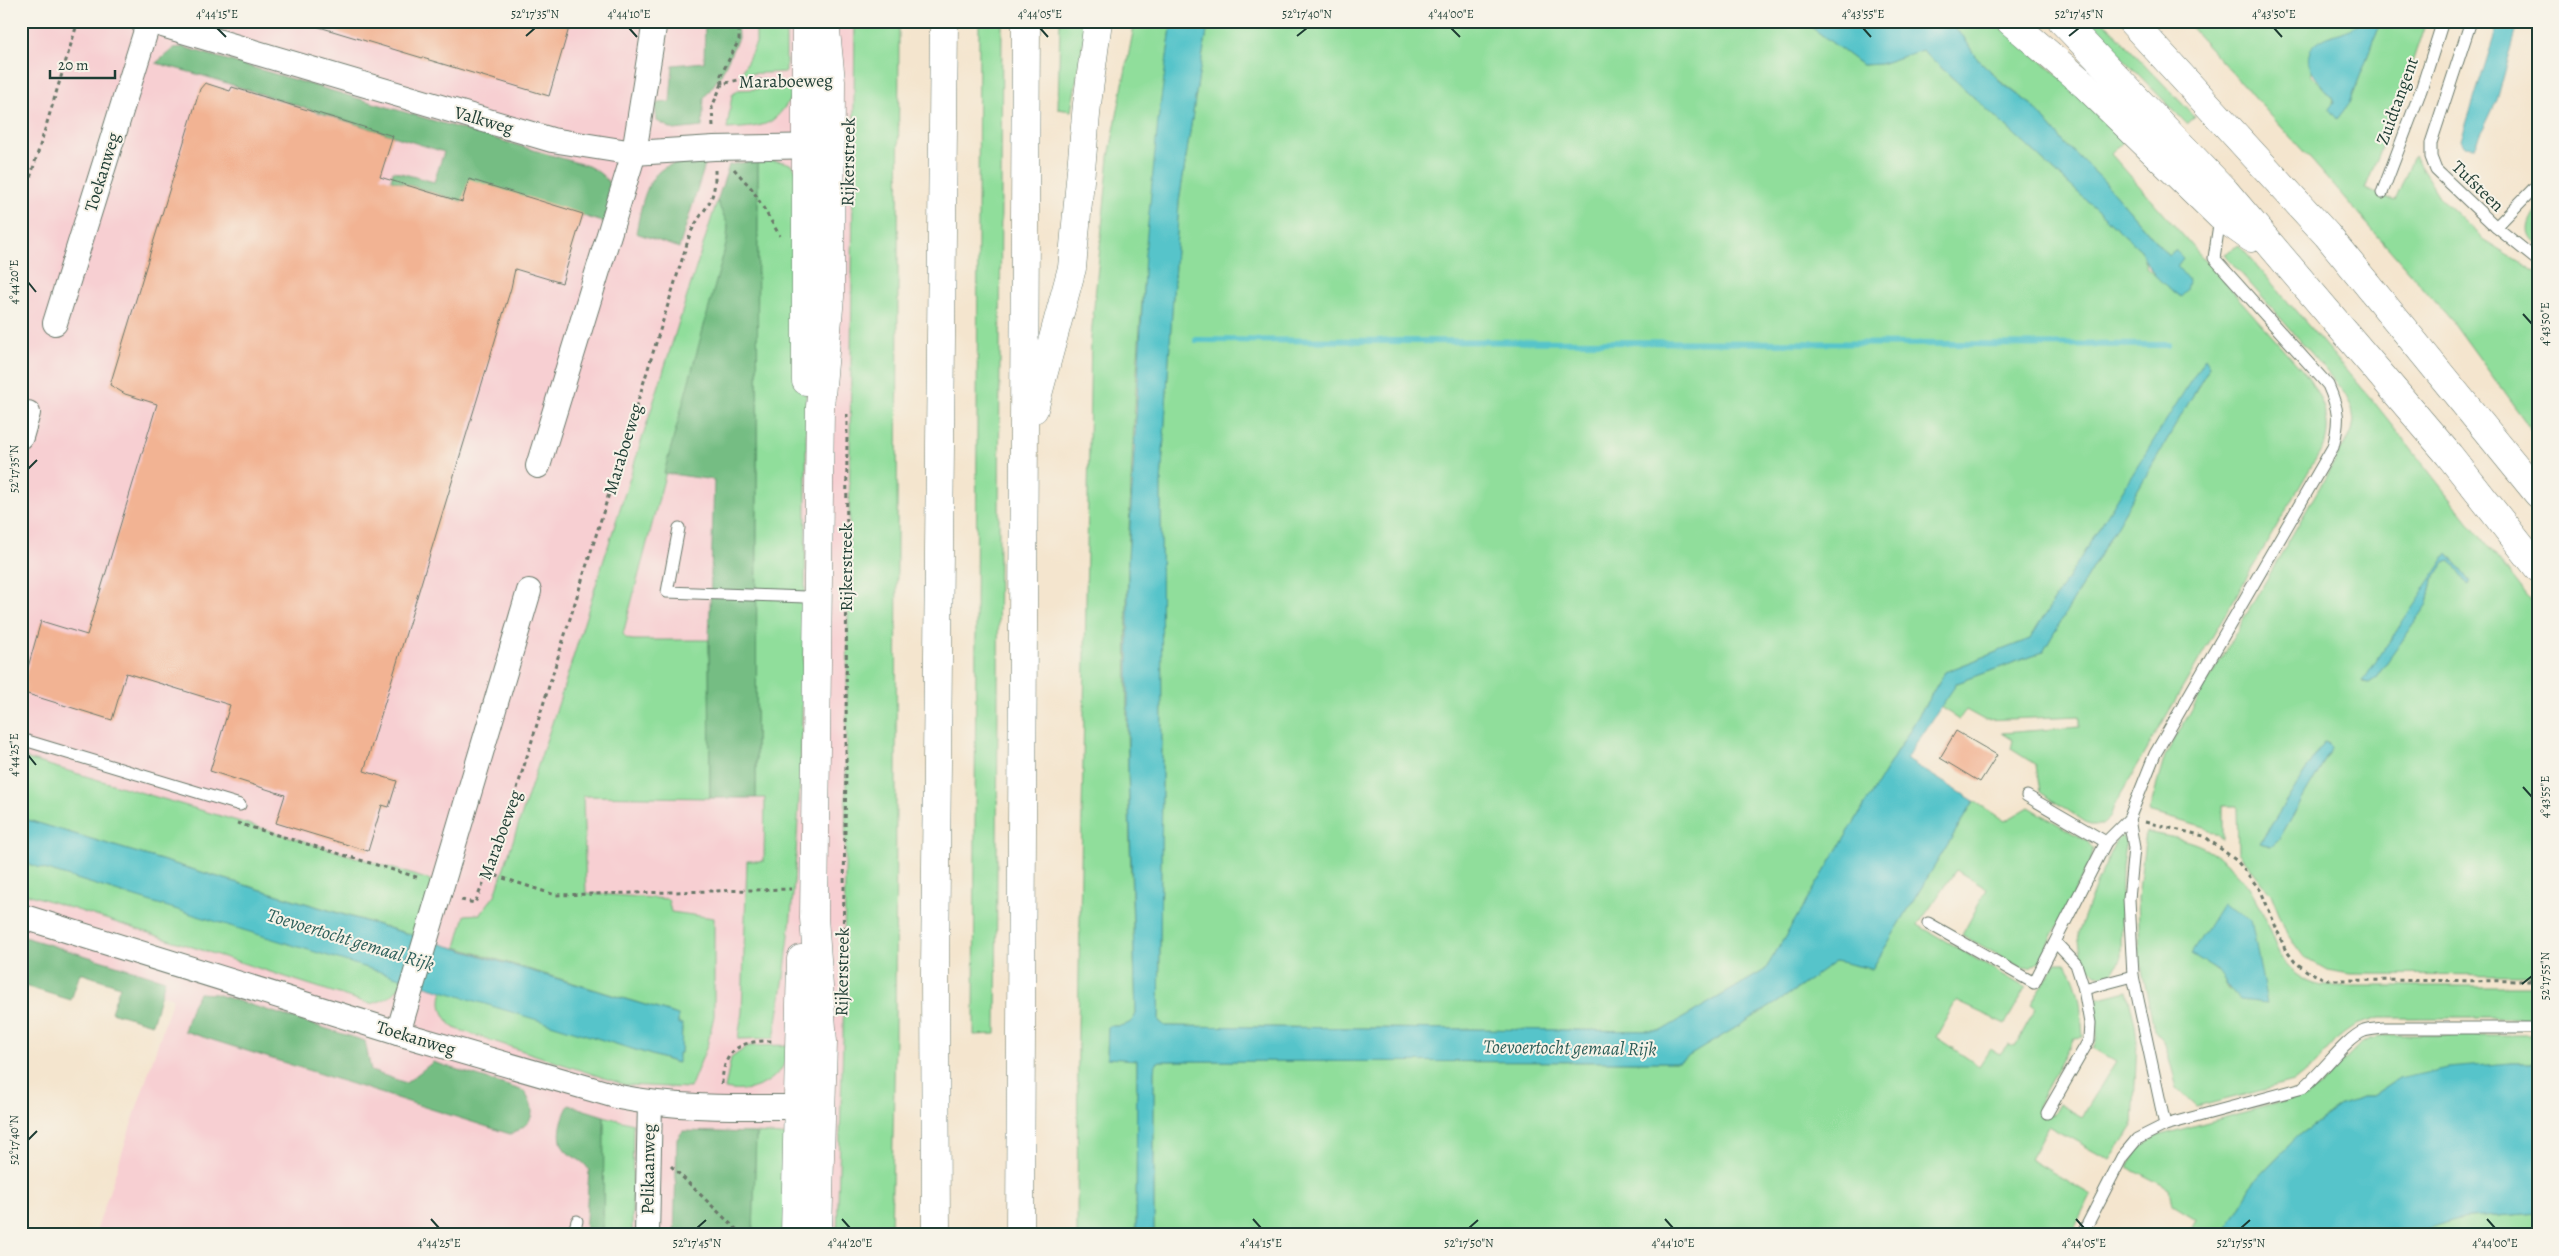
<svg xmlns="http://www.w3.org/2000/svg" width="2559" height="1256" font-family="Alegreya,serif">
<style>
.built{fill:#f7cfd2}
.green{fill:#90de9b;stroke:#588e68;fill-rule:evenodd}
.forest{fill:#74bd83;stroke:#4a7d5c}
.water{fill:#56c4ca;stroke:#3a807f}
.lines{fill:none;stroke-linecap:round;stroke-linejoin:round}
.stream{stroke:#56c4ca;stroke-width:6}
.building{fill:#f2b393}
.lane-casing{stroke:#6a786a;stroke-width:13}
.street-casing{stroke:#6a786a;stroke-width:26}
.secondary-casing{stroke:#6a786a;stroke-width:29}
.highway-casing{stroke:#6a786a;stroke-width:29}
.path{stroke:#6a786a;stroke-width:3;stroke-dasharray:4 4;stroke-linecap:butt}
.lane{stroke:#fff;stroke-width:11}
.street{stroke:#fff;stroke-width:24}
.secondary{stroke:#fff;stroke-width:28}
.highway{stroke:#fff;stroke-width:28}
.ticks{fill:none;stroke:#1f3d34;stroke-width:2}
.labels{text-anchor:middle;stroke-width:4;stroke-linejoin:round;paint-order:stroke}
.street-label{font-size:18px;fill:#1f3d34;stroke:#f7f3e8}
.water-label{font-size:19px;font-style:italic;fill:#2d5f5a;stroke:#f7f3e8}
.neatline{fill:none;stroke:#1f3d34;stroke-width:2}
.ticks-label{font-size:12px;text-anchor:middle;fill:#1f3d34}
</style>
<rect width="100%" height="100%" fill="#f7f3e8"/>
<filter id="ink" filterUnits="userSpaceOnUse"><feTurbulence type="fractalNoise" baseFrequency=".02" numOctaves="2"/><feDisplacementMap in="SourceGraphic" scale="10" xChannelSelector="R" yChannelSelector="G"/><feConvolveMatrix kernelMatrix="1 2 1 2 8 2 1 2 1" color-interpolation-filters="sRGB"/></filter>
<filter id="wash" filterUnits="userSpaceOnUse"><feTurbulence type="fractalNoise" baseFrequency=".0096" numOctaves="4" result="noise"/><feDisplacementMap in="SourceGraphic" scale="20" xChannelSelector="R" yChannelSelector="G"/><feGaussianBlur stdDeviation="1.12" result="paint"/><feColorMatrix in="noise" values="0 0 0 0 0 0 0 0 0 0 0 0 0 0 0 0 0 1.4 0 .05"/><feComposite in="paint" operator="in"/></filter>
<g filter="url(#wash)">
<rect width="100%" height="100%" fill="#f4e5ce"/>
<path class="built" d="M21,21H872L862,1235H95L173,998L21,947Z"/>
<g class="green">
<path d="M756,21H786V72L741,74L756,43Z"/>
<path d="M855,21H899L895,1037L891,1235H837L843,1040Z"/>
<path d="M979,21H1002L996,1034L974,1035Z"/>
<path d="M1060,21H1087L1071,111L1058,109Z"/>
<path d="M1135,21H1172C1147,199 1134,379 1128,559C1123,710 1131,862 1136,1013C1132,1027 1120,1026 1108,1026L1107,1058L1137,1059L1136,1235H1077L1078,1027L1091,337L1109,157Z"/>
<path d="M1209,21H1803L1862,65L1880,64L1922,50L2141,250L2147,269L2181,296L2177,266L2183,258L2175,250L2168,256L2102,179L2066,145L2033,106L2004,84L1975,56L1963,36L1946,21H1995L2065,81L2123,142L2111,154L2309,378C2321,399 2332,419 2325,443L2114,806L2110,818L2102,825H2090L2040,792L2036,765L2011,749L2013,740L2002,733L2080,727V716L1984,720L1966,710L1959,719L1940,707L1957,683L2043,652L2210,366L2205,359L2030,639L1945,672L1765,970L1661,1031L1165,1026L1159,1021L1162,781L1161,484L1179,202L1199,74Z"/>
<path d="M2086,21H2103L2195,117L2187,124Z"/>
<path d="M2185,21H2362L2355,28L2329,36L2311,75L2332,97L2337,119L2350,102L2381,21H2426L2392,122L2365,189L2395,201L2414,156L2440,198L2484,240L2538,273V439L2453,322L2314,163Z"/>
<path d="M798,87C773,126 773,126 727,129L732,95L738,90Z"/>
<path d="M758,160C797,162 794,160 805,197C806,369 808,541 802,714C799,822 794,932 774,1038L738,1039L742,1012L747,861H764L765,798H756Z"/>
<path d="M717,201L728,225L727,241L623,634L627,639L633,640H709L710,798L583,796L586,893L668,899L671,912L714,918V1016L707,1046L690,1088L625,1085L454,1028C443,1016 438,1007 443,990L677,1063L678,1053H681L682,1025L678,1024V1015L456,947L465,915L480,914L495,895L559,702Z"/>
<path d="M2538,207V245C2522,233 2528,222 2538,207Z"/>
<path d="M2239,245L2374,402L2538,610V975L2350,974L2327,970L2304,957L2287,934L2271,894L2238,852L2237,806H2223V839L2205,828L2149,812L2165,756L2352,431L2354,421L2352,408L2345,394L2313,355L2224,254ZM2450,555L2471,582L2470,585L2451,561H2445L2433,580L2428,604L2375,679L2369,683L2363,682L2440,566ZM2324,742L2328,743L2332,748L2279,839L2270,846L2260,843Z"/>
<path d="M21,757L268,830L433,881L416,936L21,818Z"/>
<path d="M1974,801L2005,821L2029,807L2088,842L2093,849L2092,857L2040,961L2030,968L2020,967L1962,935L1987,889L1956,870L1918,925L2026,988L2005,1024L1956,1001L1936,1037L1979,1066L1990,1049L2000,1054L2008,1044L2015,1046L2036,1008L2031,1004L2056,963H2065C2081,983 2081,1012 2083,1037L2074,1038L2037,1106L2052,1116L2059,1104L2082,1117L2116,1061L2093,1048C2101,1033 2095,1016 2092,1000L2127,991L2135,1024L2137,1042L2133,1126L2110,1160L2049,1126L2030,1159L2091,1195L2071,1235H1154V1071L1155,1064L1160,1061L1679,1062L1778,1002L1836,961L1872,969Z"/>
<path d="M2146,832C2168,837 2193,839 2212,852C2229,864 2249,883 2258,903C2276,938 2276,976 2322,986H2538V1018H2380L2355,1025L2342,1034L2316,1064L2294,1082L2197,1107L2177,1088L2164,1041L2154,1030L2140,959L2138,898ZM2222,905L2230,991L2221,974L2209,964Z"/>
<path d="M2122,835L2126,839L2122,866L2121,957L2112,973L2105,976L2096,975L2082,961L2078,933L2096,885L2117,840Z"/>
<path d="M21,862L403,978C398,995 386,1000 370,1004L21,892Z"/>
<path d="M2391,1035H2538V1063H2512L2399,1079L2372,1097H2362L2342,1105L2297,1137L2257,1178L2223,1235H2188L2196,1219L2173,1205L2170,1189L2128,1167L2138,1149L2157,1136L2303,1096L2320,1086L2361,1044L2370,1039Z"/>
<path d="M791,1045C786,1077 756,1096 725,1089L731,1058L748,1046Z"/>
<path d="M604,1116L633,1124L632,1235H603Z"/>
<path d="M756,1133L793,1136L787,1235H753Z"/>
<path d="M2538,1213V1235H2410L2456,1219Z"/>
</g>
<g class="forest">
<path d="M705,21H737L738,38L721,75L704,98L702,127L674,130L657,121L655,106L658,103L670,102L673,65L704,62Z"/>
<path d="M183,47L588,166C619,182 612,193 606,223L477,183L470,204L391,180L393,171L434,182L444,152L204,76L156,63L174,48Z"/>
<path d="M758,160L756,798H710L709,640L714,480L664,473L727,241L728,225L717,201L729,165Z"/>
<path d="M706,162L679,248L636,233C641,209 645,170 674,164C684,162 696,163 706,162Z"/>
<path d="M21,936L165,980L152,1024L111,1012L120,986L80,973L71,1000L21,985Z"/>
<path d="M199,993L216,994L365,1041L371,1071L406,1083L433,1062L524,1091C538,1113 534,1123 510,1134L184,1031L192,1005Z"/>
<path d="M569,1105L604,1116L603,1235H585L589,1170C583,1160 576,1159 568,1153C554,1141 562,1117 569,1105Z"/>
<path d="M683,1131L756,1133L753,1235H674L677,1139Z"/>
</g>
<g class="water">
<path d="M1172,21H1209L1199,74L1179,202L1161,484L1162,781L1159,1021L1165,1026L1661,1031L1765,970L1945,672L2030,639L2205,358L2210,366L2043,652L1957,683L1906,759L1974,801L1872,969L1836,961L1778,1002L1679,1062L1160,1061L1155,1064L1154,1071V1235H1136L1137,1060L1107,1058L1108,1026C1120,1026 1132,1027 1136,1013L1128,766V561L1145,254L1158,121Z"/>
<path d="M1803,21H1946L1963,36L1975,56L2003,84L2033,106L2066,145L2102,179L2168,256L2175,250L2183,258L2177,266L2189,281L2187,290L2181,297C2160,282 2150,274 2141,250L1922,50L1880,64L1862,65Z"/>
<path d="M2362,21H2381L2350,102L2337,119L2329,109L2334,102L2332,97C2313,76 2291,52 2330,36C2342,31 2352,31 2362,21Z"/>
<path d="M2499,21H2519L2497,100L2475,147L2464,146L2461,140Z"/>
<path d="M2448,553L2471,582L2469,586L2451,561L2444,563L2433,580L2428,604L2375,679L2369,683L2363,681Z"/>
<path d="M2324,742L2330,745L2332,748L2279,839L2271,846L2260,843Z"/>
<path d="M21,818L678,1015V1024H682L681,1053H678V1063L21,862Z"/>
<path d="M2222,904L2251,920L2267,1003L2239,1000L2216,969L2191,954Z"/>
<path d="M2512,1063H2538V1213L2456,1219L2410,1235H2223L2257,1178L2297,1137L2342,1105L2362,1097H2372L2399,1079L2448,1068Z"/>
</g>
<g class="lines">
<path class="stream" d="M1196,340L2168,345"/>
</g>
<g id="blocks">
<g class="building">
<path d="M317,21H571L549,96L316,26Z"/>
<path d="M205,83L230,91L232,87L393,136L380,177L462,202L469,179L583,214L562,283L515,269L511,288L364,771L397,781L389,807L382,805L368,851L276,823L285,795L210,771L230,705L126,673L112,720L21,692L41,621L87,635L157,404L125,394L110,385L200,89Z"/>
<path d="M1956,731L1997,755L1980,782L1940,758Z"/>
</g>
</g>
</g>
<g filter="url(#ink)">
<use href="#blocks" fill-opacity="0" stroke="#6a786a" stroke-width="1"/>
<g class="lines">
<defs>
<g id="lane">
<path d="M2471,21L2431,143V157L2436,170L2496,227L2538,184"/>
<path d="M2382,193L2421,90L2443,21"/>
<path d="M2496,227L2538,261"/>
<path d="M679,528L667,592L806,597"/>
<path d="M21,739L240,805"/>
<path d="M2027,796L2106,842"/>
<path d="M1928,923L2034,983L2106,842L2129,819L2155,754L2333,447C2340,420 2339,410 2328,385L2214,258L2220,218"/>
<path d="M2056,943L2076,964L2084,989L2133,976"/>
<path d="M2047,1113L2089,1040L2090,1023L2084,989"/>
<path d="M2165,1125L2303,1088C2321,1074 2346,1038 2364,1031C2370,1029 2377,1029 2384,1028H2538"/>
<path d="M573,1235L577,1221"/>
<path d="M2082,1235L2122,1157L2137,1139L2165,1125L2133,976L2129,899L2134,848L2129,819"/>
</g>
<g id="street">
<path d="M149,21L552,140L634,153L714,148L824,146"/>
<path d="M55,323L149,21"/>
<path d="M21,437L28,413"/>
<path d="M538,466L634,153L655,21"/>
<path d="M21,916L398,1033L619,1097C678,1109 738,1107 798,1107"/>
<path d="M398,1033L529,591"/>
<path d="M647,1235L650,1103"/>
</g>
<g id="secondary">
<path d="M806,381V21"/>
<path d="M795,1235L801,959"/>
<path d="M818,1235L823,1042L814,918L820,407L830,297L831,81L825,21"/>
</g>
<g id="highway">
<path d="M2010,21L2085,85L2220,216L2251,238"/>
<path d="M2062,21L2225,191L2449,455L2538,568"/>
<path d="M2131,21L2327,235L2538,494"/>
<path d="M1034,409L1072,268L1087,104L1098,21"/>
<path d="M936,1235L935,973L944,21"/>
<path d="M1020,1235L1026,21"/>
</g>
</defs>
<use href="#lane" class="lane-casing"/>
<use href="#street" class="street-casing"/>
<use href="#secondary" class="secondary-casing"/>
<use href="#highway" class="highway-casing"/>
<g class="path">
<path d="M722,84L721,75L739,40V21"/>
<path d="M713,126L712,107L722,84L738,80H783"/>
<path d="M734,169L752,189L780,236"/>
<path d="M21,208L78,21"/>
<path d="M2145,822L2204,836L2237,861L2261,891L2285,949L2295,962L2307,971L2327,980L2538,981"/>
<path d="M237,823L420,878"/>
<path d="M488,873L555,895L791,889"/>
<path d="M461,900L475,903L500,843L690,234C704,205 716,206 715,170"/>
<path d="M843,946L846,771L847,414"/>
<path d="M722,1084C723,1047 743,1040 775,1041"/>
<path d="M671,1166L742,1235"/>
</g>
<use href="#lane" class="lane"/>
<use href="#street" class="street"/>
<use href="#secondary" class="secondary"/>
<use href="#highway" class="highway"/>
</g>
</g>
<path class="ticks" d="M217,28L226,37M629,28L637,37M1040,28L1048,37M1451,28L1460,37M1863,28L1871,37M2274,28L2282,37M526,36L535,28M1297,36L1307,28M2069,36L2079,28M28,282L36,292M2523,314L2532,324M28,469L37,460M28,755L36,765M2523,787L2532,797M2522,984L2532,976M28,1140L37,1131M431,1219L439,1228M842,1219L850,1228M1253,1219L1261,1228M1665,1219L1673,1228M2076,1219L2084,1228M2487,1219L2495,1228M697,1228L706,1220M1469,1228L1478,1220M2241,1228L2250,1220"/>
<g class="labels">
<g class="street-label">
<text transform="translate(786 81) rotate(-1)" y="6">Maraboeweg</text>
<text transform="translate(2397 101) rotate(-70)" y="6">Zuidtangent</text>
<text transform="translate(484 120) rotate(16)" y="6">Valkweg</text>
<text transform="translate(848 162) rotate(-89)" y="6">Rijkerstreek</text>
<text transform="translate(102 172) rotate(-73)" y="6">Toekanweg</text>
<text transform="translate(2478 186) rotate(44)" y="6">Tufsteen</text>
<text transform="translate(623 449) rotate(-73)" y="6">Maraboeweg</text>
<text transform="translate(846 567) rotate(-90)" y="6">Rijkerstreek</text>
<text transform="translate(500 835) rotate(-70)" y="6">Maraboeweg</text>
<text transform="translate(842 972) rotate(-89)" y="6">Rijkerstreek</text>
<text transform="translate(416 1038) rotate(17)" y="6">Toekanweg</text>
<text transform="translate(648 1169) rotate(-89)" y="6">Pelikaanweg</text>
</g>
<g class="water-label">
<text transform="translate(351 939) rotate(17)" y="7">Toevoertocht gemaal Rijk</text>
<text transform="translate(1570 1047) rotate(1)" y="7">Toevoertocht gemaal Rijk</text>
</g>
</g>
<rect width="2559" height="1256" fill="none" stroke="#f7f3e8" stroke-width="55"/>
<path d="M50 70v8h65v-8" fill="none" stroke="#1f3d34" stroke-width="2.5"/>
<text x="58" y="70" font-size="15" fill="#1f3d34" stroke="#f7f3e8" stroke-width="4" paint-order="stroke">20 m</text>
<rect x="28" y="28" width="2504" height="1200" class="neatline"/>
<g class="ticks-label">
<text x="217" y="18">4°44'15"E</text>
<text x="535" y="18">52°17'35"N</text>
<text x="629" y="18">4°44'10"E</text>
<text x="1040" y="18">4°44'05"E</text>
<text x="1307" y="18">52°17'40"N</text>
<text x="1451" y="18">4°44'00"E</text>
<text x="1863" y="18">4°43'55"E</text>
<text x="2079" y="18">52°17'45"N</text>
<text x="2274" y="18">4°43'50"E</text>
<text transform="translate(14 282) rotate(-90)" y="4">4°44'20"E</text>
<text transform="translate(2545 324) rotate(-90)" y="4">4°43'50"E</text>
<text transform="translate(14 469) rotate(-90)" y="4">52°17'35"N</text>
<text transform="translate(14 755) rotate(-90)" y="4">4°44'25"E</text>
<text transform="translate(2545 797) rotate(-90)" y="4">4°43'55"E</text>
<text transform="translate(2545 976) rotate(-90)" y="4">52°17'55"N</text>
<text transform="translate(14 1140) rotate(-90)" y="4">52°17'40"N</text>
<text x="439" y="1247">4°44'25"E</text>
<text x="697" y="1247">52°17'45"N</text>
<text x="850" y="1247">4°44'20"E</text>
<text x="1261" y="1247">4°44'15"E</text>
<text x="1469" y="1247">52°17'50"N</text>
<text x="1673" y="1247">4°44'10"E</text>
<text x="2084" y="1247">4°44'05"E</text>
<text x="2241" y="1247">52°17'55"N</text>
<text x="2495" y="1247">4°44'00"E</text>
</g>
</svg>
